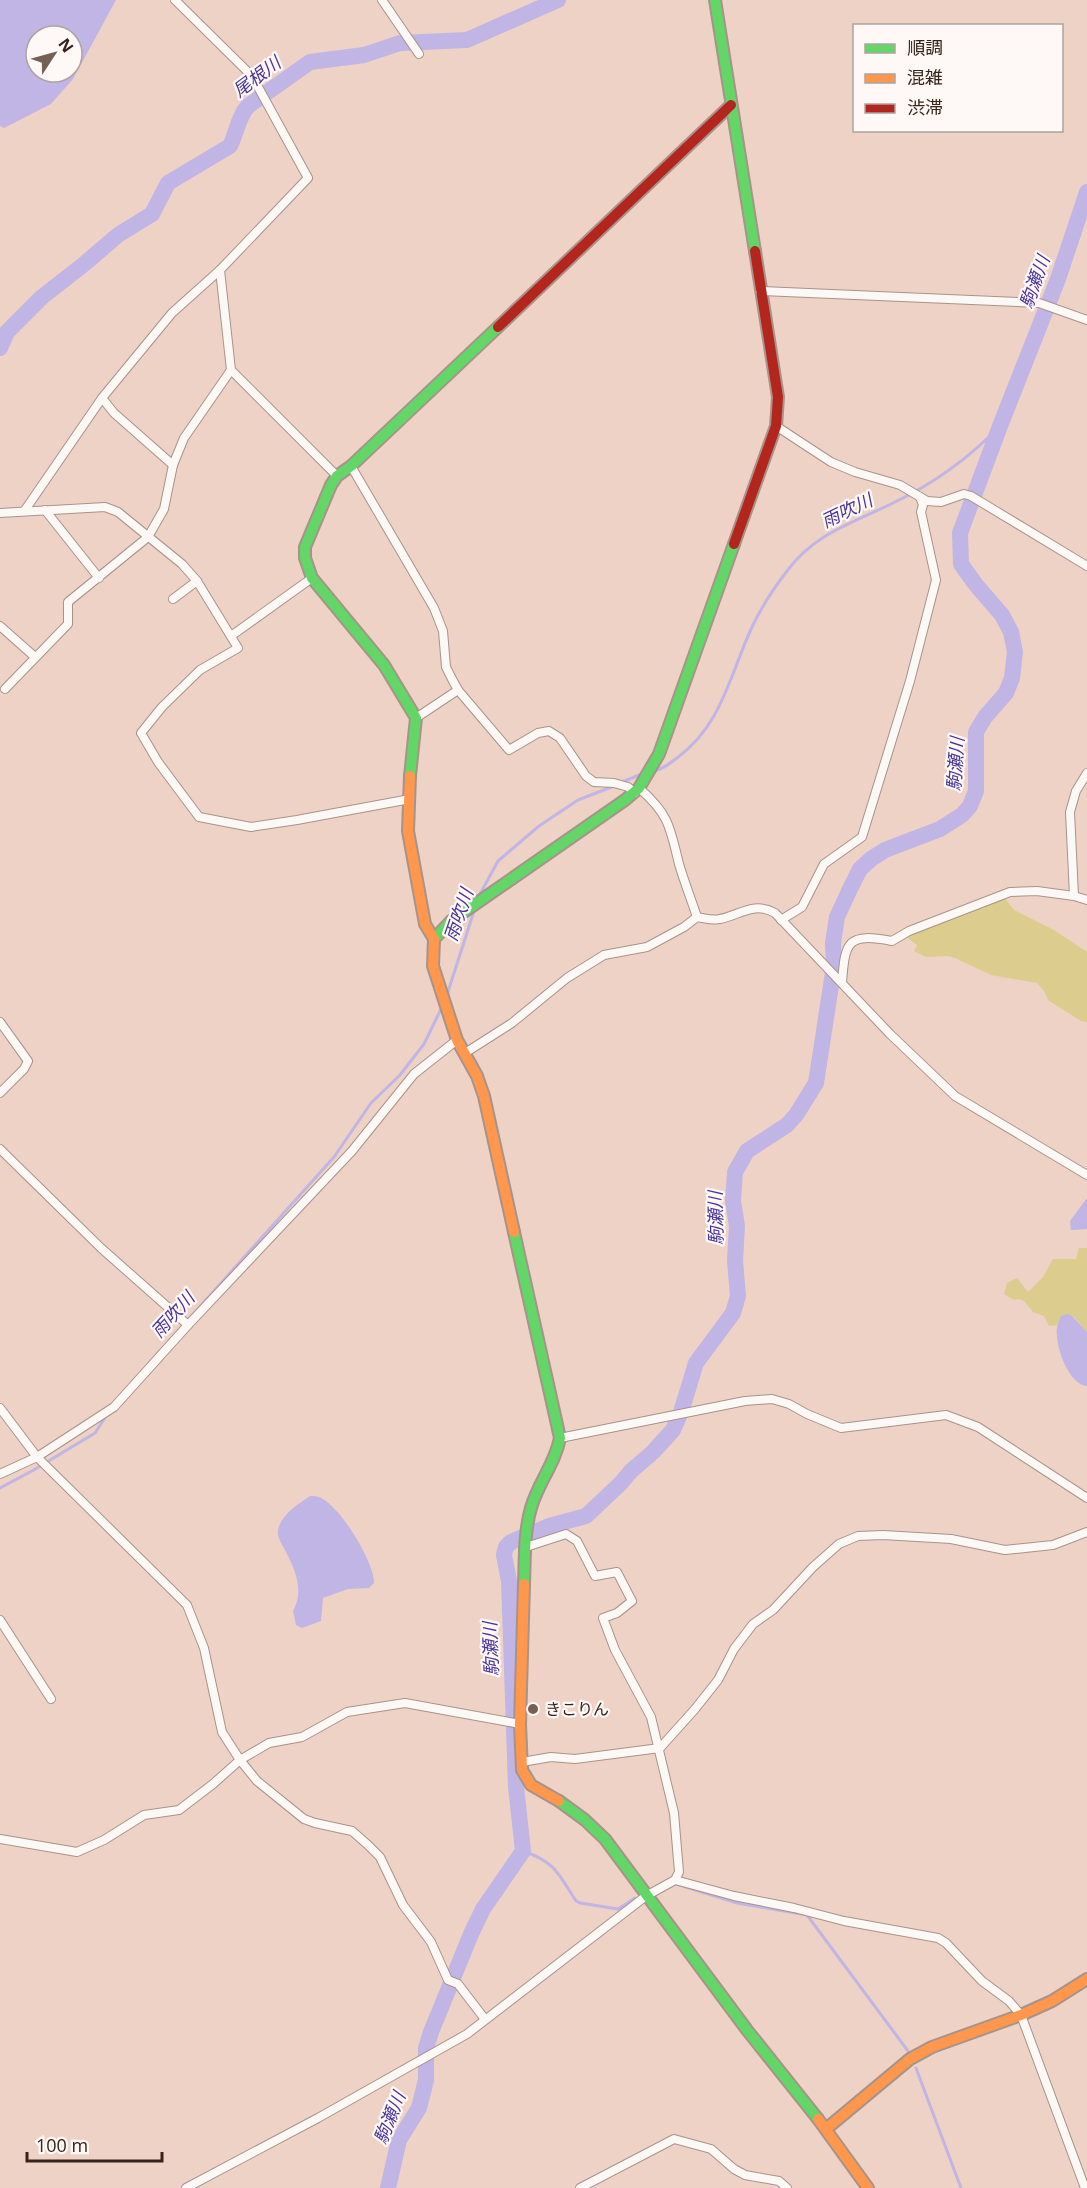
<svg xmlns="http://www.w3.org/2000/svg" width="1087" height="2188" font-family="'Open Sans','Noto Sans JP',sans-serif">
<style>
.green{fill:#dccc8d}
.water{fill:#c0b5e4;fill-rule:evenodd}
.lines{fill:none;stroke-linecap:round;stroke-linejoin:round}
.stream{stroke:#c0b5e4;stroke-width:3}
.river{stroke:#c0b5e4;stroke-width:16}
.street-casing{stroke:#a8938a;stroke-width:10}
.fast-casing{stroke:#a8938a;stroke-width:14}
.slow-casing{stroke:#a8938a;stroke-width:14}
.jam-casing{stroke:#a8938a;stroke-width:14}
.street{stroke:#fcf8f6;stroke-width:8}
.fast{stroke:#63d668;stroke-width:10}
.slow{stroke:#ff974d;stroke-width:10}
.jam{stroke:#b3261e;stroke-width:10}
.poi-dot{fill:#766056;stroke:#fef8f6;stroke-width:2}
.labels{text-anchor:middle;stroke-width:4.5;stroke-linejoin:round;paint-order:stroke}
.poi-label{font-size:16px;fill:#36231a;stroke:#fef8f6;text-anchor:start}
.water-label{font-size:18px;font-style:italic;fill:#48359b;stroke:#fef8f6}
</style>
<rect width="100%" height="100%" fill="#eed2c6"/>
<g class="green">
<path d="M1003,896L1014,910L1054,930L1087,952V1022L1081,1021L1048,1000L1044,991L1037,983L991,975L955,958L947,956L926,957L914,951L917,945L905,936Z"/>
<path d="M1079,1248H1087V1332L1074,1317L1061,1316L1057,1325L1049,1326L1044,1316L1033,1312L1024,1301L1019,1299L1014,1300L1004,1294L1007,1283L1017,1278L1028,1292L1043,1277L1053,1259H1076Z"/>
</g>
<g class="water">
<path d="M0,0H116L73,79L51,104L4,128L0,126ZM36,36H72V72H36Z"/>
<path d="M1087,1198V1229L1071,1230L1070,1221Z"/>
<path d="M1068,1314L1073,1317L1087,1332V1386C1070,1385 1057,1351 1057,1335C1056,1328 1058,1323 1061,1316Z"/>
<path d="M310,1496C312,1496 317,1496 319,1497C339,1504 375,1563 374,1583L369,1588L348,1589L323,1598L321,1621L302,1628L296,1625L293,1611C304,1592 296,1571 286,1552C284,1548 279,1540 278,1535C276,1518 298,1504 310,1496Z"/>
</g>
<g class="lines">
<g class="stream">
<path d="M654,771C663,769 669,764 677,758C723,724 730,673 753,625C762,606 774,588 787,571C815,533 853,523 893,503C933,484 970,457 1000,426"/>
<path d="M620,783L644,773"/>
<path d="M479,896L498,861L539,826L578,800L614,786"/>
<path d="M446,998L474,911"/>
<path d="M118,1398L334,1157L371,1103L400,1075L424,1044L442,1007"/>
<path d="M0,1488L32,1471L95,1433L106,1416"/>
<path d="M523,1851C555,1862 558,1873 576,1901L580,1903L618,1909L635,1898"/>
<path d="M676,1884L737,1903L807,1915L908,2051"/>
<path d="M916,2068L961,2188"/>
</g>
<g class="river">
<path d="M0,348L7,332L42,297L83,265L118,235L152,214L168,183L230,146C237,132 238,117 248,106L310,62L364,55L400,43L467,40L558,0"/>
<path d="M388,2188L399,2140L419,2108L426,2080V2048L431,2032L471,1934L483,1909L523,1851L516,1787L509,1581L504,1555L506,1547L511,1542L549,1526L586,1516L621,1483L631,1471L653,1452L673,1430L681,1412L696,1363L733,1313L738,1296L735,1261L737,1226L733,1201L735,1172L747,1151L787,1125L796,1115L816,1083L834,966L833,943L837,917L850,889L860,869L871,859L885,850L940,829L962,815L970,806L976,791V732L985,717L1006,693L1012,678L1015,652L1011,632L1002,615L976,585L961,564L960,533L1000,426L1058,279L1087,192"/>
</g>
<defs>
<g id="street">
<path d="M382,0L419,54"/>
<path d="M220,270L231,370L337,476"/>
<path d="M760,291L1039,303L1087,320"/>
<path d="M102,398L114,413L173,465"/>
<path d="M776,426L831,462L855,472L900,485L927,501L941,502L964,494L971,496L1087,566"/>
<path d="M351,466L434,608L443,631L446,667L452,679L458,690L509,750L538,733L549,731L560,738L586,776L594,782L614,783L628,787L635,793"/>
<path d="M25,510L102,398L172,313L220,270L308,178L252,76L175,0"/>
<path d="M45,510L99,578"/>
<path d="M0,513L105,507L118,512L182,564L197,581L238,648L200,670L162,707L141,733L158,762L199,817L251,827L297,820L410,799"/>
<path d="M173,599L197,581"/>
<path d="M0,626L35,657"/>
<path d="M231,636L312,578"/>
<path d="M5,689L68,624V602L148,537L164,509L173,465L184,438L231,370"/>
<path d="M416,718L458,690"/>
<path d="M639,788C669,814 670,827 679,864C684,881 691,899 697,917"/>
<path d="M1074,896L1070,812L1076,791L1087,773"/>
<path d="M781,920L802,907L824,864L862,837L910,681L936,580L921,512L923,505L920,497"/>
<path d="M842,983C845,940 848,933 892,941L909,931L1010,892L1037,891L1074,896L1087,900"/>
<path d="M0,1022L28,1061L24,1069L0,1093"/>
<path d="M465,1053L512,1023L567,978L604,955L647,947L684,927L697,917C704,918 713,921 720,919C740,915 754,901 775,913L890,1034L955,1096L1087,1175"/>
<path d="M0,1149L101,1248L188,1325"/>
<path d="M0,1408L37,1457L187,1605L204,1648L222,1732L240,1760L257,1781L304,1819L315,1823L352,1831L368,1845L380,1857L403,1905L431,1942L448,1980L458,1984L484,2018"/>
<path d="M560,1438L745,1401L772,1399L789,1404L807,1414L841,1428L946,1415L978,1427L1087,1498"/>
<path d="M0,1474L37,1457L114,1407L188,1325L352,1151L414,1074L457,1040"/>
<path d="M0,1620L51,1699"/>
<path d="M522,1762L551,1757L575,1759L660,1748L695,1709L718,1680L734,1649L753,1624L773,1610L813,1567L839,1544L858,1536L883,1535L951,1539L1005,1550L1053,1545L1087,1532"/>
<path d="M0,1839L77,1852L104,1840L144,1815L179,1810L213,1784L240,1760L269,1743L302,1737L347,1712L405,1703L520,1724"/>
<path d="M675,1880L734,1896L794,1908L844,1921L938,1938L946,1943L982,1981L1009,2001L1021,2015L1085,2188"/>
<path d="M186,2188L318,2118L467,2034L646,1896L675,1880L679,1872L674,1813L651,1717L615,1650L603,1618L617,1613L632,1601L617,1572L595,1576L577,1541L566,1534L526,1547"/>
<path d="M580,2188L674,2139L711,2149L734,2169L745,2175L779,2181L787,2188"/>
</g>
<g id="fast">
<path d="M715,0L755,251"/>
<path d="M410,776L416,718L384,665L312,578L305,558V547L331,485L337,476L351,466L498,327"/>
<path d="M434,939L451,921L625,800L639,788L659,754L734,544"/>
<path d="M514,1232L560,1438C555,1464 538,1483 531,1508C524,1532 525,1559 524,1584"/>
<path d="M559,1801L585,1820L605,1839L747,2030L818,2119"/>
</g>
<g id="slow">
<path d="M410,776L408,831L425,924L434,939L433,966L457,1040L477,1076L484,1096L514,1232"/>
<path d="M524,1584L520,1724L522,1770L531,1785L559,1801"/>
<path d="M818,2119L868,2188"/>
<path d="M826,2129L910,2059L932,2047L1021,2015L1052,2001L1087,1979"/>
</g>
<g id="jam">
<path d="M498,327L731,105"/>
<path d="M734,544L776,426L778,397L755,251"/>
</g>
</defs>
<use href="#street" class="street-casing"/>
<use href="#fast" class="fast-casing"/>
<use href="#slow" class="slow-casing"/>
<use href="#jam" class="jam-casing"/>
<use href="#street" class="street"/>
<use href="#fast" class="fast"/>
<use href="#slow" class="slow"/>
<use href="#jam" class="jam"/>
</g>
<circle class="poi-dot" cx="533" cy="1709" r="6"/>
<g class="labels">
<g class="poi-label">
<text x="545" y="1715">きこりん</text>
</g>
<g class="water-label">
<text transform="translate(257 77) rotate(-37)" y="6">尾根川</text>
<text transform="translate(1035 282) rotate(-70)" y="6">駒瀬川</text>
<text transform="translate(847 511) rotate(-26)" y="6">雨吹川</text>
<text transform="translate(956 764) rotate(-86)" y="6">駒瀬川</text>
<text transform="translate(459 915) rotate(-71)" y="6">雨吹川</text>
<text transform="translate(716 1218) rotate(-91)" y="6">駒瀬川</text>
<text transform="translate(173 1315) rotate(-48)" y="6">雨吹川</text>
<text transform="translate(491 1649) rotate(-92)" y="6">駒瀬川</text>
<text transform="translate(390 2118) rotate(-68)" y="6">駒瀬川</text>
</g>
</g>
<rect x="853" y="24" width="210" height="108" fill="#fef8f6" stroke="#aea39e" stroke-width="1.5"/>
<rect x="865" y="44" width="30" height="9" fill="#63d668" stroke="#aea39e" stroke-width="1.5"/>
<text x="907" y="54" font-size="18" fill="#36231a">順調</text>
<rect x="865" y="74" width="30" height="9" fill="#ff974d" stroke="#aea39e" stroke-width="1.5"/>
<text x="907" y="84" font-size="18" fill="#36231a">混雑</text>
<rect x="865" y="104" width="30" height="9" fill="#b3261e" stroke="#aea39e" stroke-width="1.5"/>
<text x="907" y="114" font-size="18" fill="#36231a">渋滞</text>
<g transform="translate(54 54) rotate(54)"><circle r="28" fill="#fef8f6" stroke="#aea39e" stroke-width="1.5"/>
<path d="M0-4.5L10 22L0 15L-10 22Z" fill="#766056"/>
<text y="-9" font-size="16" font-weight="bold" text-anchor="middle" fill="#36231a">N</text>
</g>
<path d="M27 2152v9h135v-9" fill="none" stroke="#36231a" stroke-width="3"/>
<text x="36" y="2152" font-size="18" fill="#36231a" stroke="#fef8f6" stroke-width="4.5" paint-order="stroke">100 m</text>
</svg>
